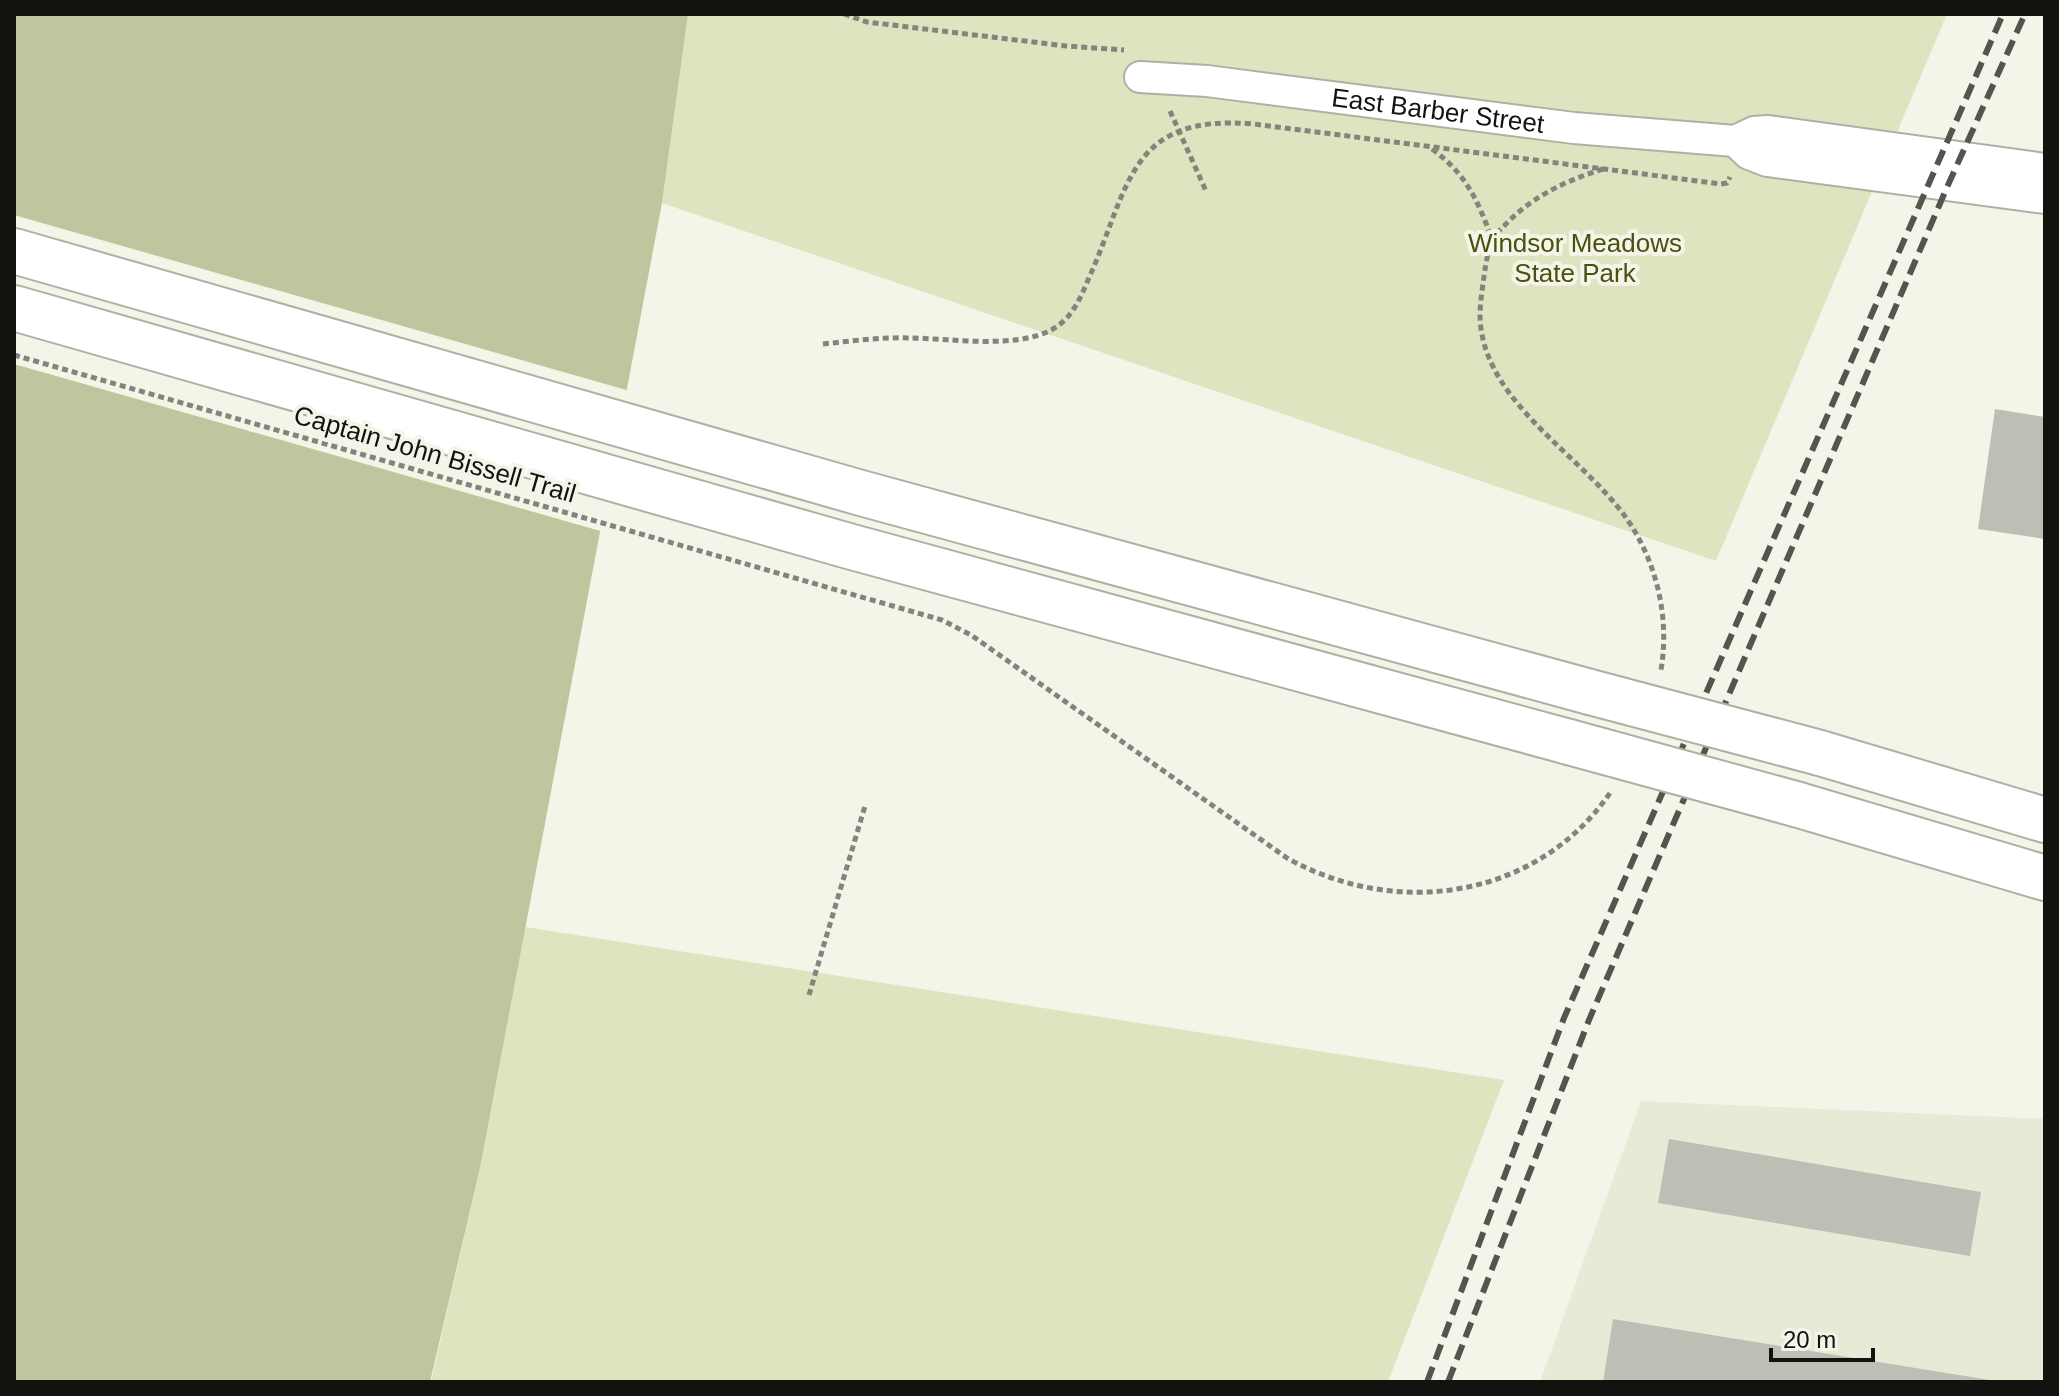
<svg xmlns="http://www.w3.org/2000/svg" width="2059" height="1396" font-family="Helvetica,sans-serif">
<style>
.built{fill:#e8ead8}
.green{fill:#e0e3c0}
.water{fill:#c1c59e}
.pier{fill:#f3f5e9}
.building{fill:#bdbeb4}
.lines{fill:none;stroke-linecap:round;stroke-linejoin:round}
.minor-casing{stroke:#afb0a5;stroke-width:34}
.motorway-casing{stroke:#afb0a5;stroke-width:48}
.path{stroke:#83847c;stroke-width:5;stroke-dasharray:6 4;stroke-linecap:butt}
.minor{stroke:#fff;stroke-width:30}
.motorway{stroke:#fff;stroke-width:44}
.rail{stroke:#54554f;stroke-width:6;stroke-dasharray:16 8;stroke-linecap:butt}
.motorway-bridge-casing{stroke:#afb0a5;stroke-width:48;stroke-linecap:butt}
.motorway-bridge{stroke:#fff;stroke-width:44}
.labels{text-anchor:middle;stroke-width:8;stroke-linejoin:round;paint-order:stroke}
.street-label{font-size:26px;fill:#12120e;stroke:#f3f5e9}
.park-label{font-size:26px;fill:#4d4f11;stroke:#f3f5e9}
</style>
<rect width="100%" height="100%" fill="#f3f5e9"/>
<path class="built" d="M1641,1101L2045,1119V1382H1540Z"/>
<g class="green">
<path d="M688,14H1947L1716,561L662,203Z"/>
<path d="M525,927L1504,1080L1388,1382H431L480,1168Z"/>
</g>
<path class="water" d="M14,14H688L662,203L480,1168L430,1382H14Z"/>
<path class="pier" d="M14,215L630,391L604,532L14,364Z"/>
<g class="building">
<path d="M1995,409L2045,417V539L1978,529Z"/>
<path d="M1669,1139L1981,1192L1970,1256L1658,1203Z"/>
<path d="M1613,1319L1990,1380V1382H1603Z"/>
</g>
<g class="lines">
<defs>
<g id="minor">
<path id="s1" d="M1140,77L1207,81L1574,128L1735,141"/>
<path d="M2045,169L1768,131L1754,132L1735,141L1749,154L1767,161L2045,198"/>
</g>
<g id="motorway">
<path d="M14,251L861,493L1590,692"/>
<path d="M14,308L852,547L1569,742"/>
<path d="M1820,753L2045,820"/>
<path d="M1799,805L2045,878"/>
</g>
</defs>
<use href="#minor" class="minor-casing"/>
<use href="#motorway" class="motorway-casing"/>
<g class="path">
<path d="M844,14L867,22L1066,46L1124,50"/>
<path d="M1170,111L1206,191"/>
<path d="M1432,149C1467,175 1477,199 1492,239"/>
<path d="M1603,169C1565,181 1531,197 1504,226C1500,230 1494,235 1492,239C1488,248 1487,260 1485,269C1483,285 1480,301 1480,317C1483,407 1592,459 1634,530C1659,572 1669,622 1661,670"/>
<path d="M823,344C851,341 880,337 908,338C951,338 1015,350 1053,329C1072,318 1080,299 1088,280C1130,188 1127,113 1254,124L1721,184L1727,183L1730,177"/>
<path d="M14,355L942,620L971,635L1287,858C1396,919 1537,899 1610,793"/>
<path d="M809,995L865,806"/>
</g>
<use href="#minor" class="minor"/>
<use href="#motorway" class="motorway"/>
<g class="rail">
<path d="M1427,1382L1564,1018L2003,14"/>
<path d="M1448,1382L1589,1020L1948,185L2025,14"/>
</g>
<defs>
<g id="motorway-bridge">
<path d="M1590,692L1820,753"/>
<path d="M1569,742L1799,805"/>
</g>
</defs>
<use href="#motorway-bridge" class="motorway-bridge-casing"/>
<use href="#motorway-bridge" class="motorway-bridge"/>
</g>
<g class="labels">
<g class="street-label">
<text dy="9" stroke="none"><textPath href="#s1" startOffset="300">East Barber Street</textPath></text>
<text transform="translate(435 454) rotate(16)" y="9">Captain John Bissell Trail</text>
</g>
<g class="park-label">
<text x="1575" y="252">Windsor Meadows<tspan x="1575" dy="30">State Park</tspan></text>
</g>
</g>
<rect width="2059" height="1396" fill="none" stroke="#12120e" stroke-width="32"/>
<path d="M1771 1348v12h102v-12" fill="none" stroke="#12120e" stroke-width="4"/>
<text x="1783" y="1348" font-size="24" fill="#12120e" stroke="#f3f5e9" stroke-width="6" paint-order="stroke">20 m</text>
</svg>
